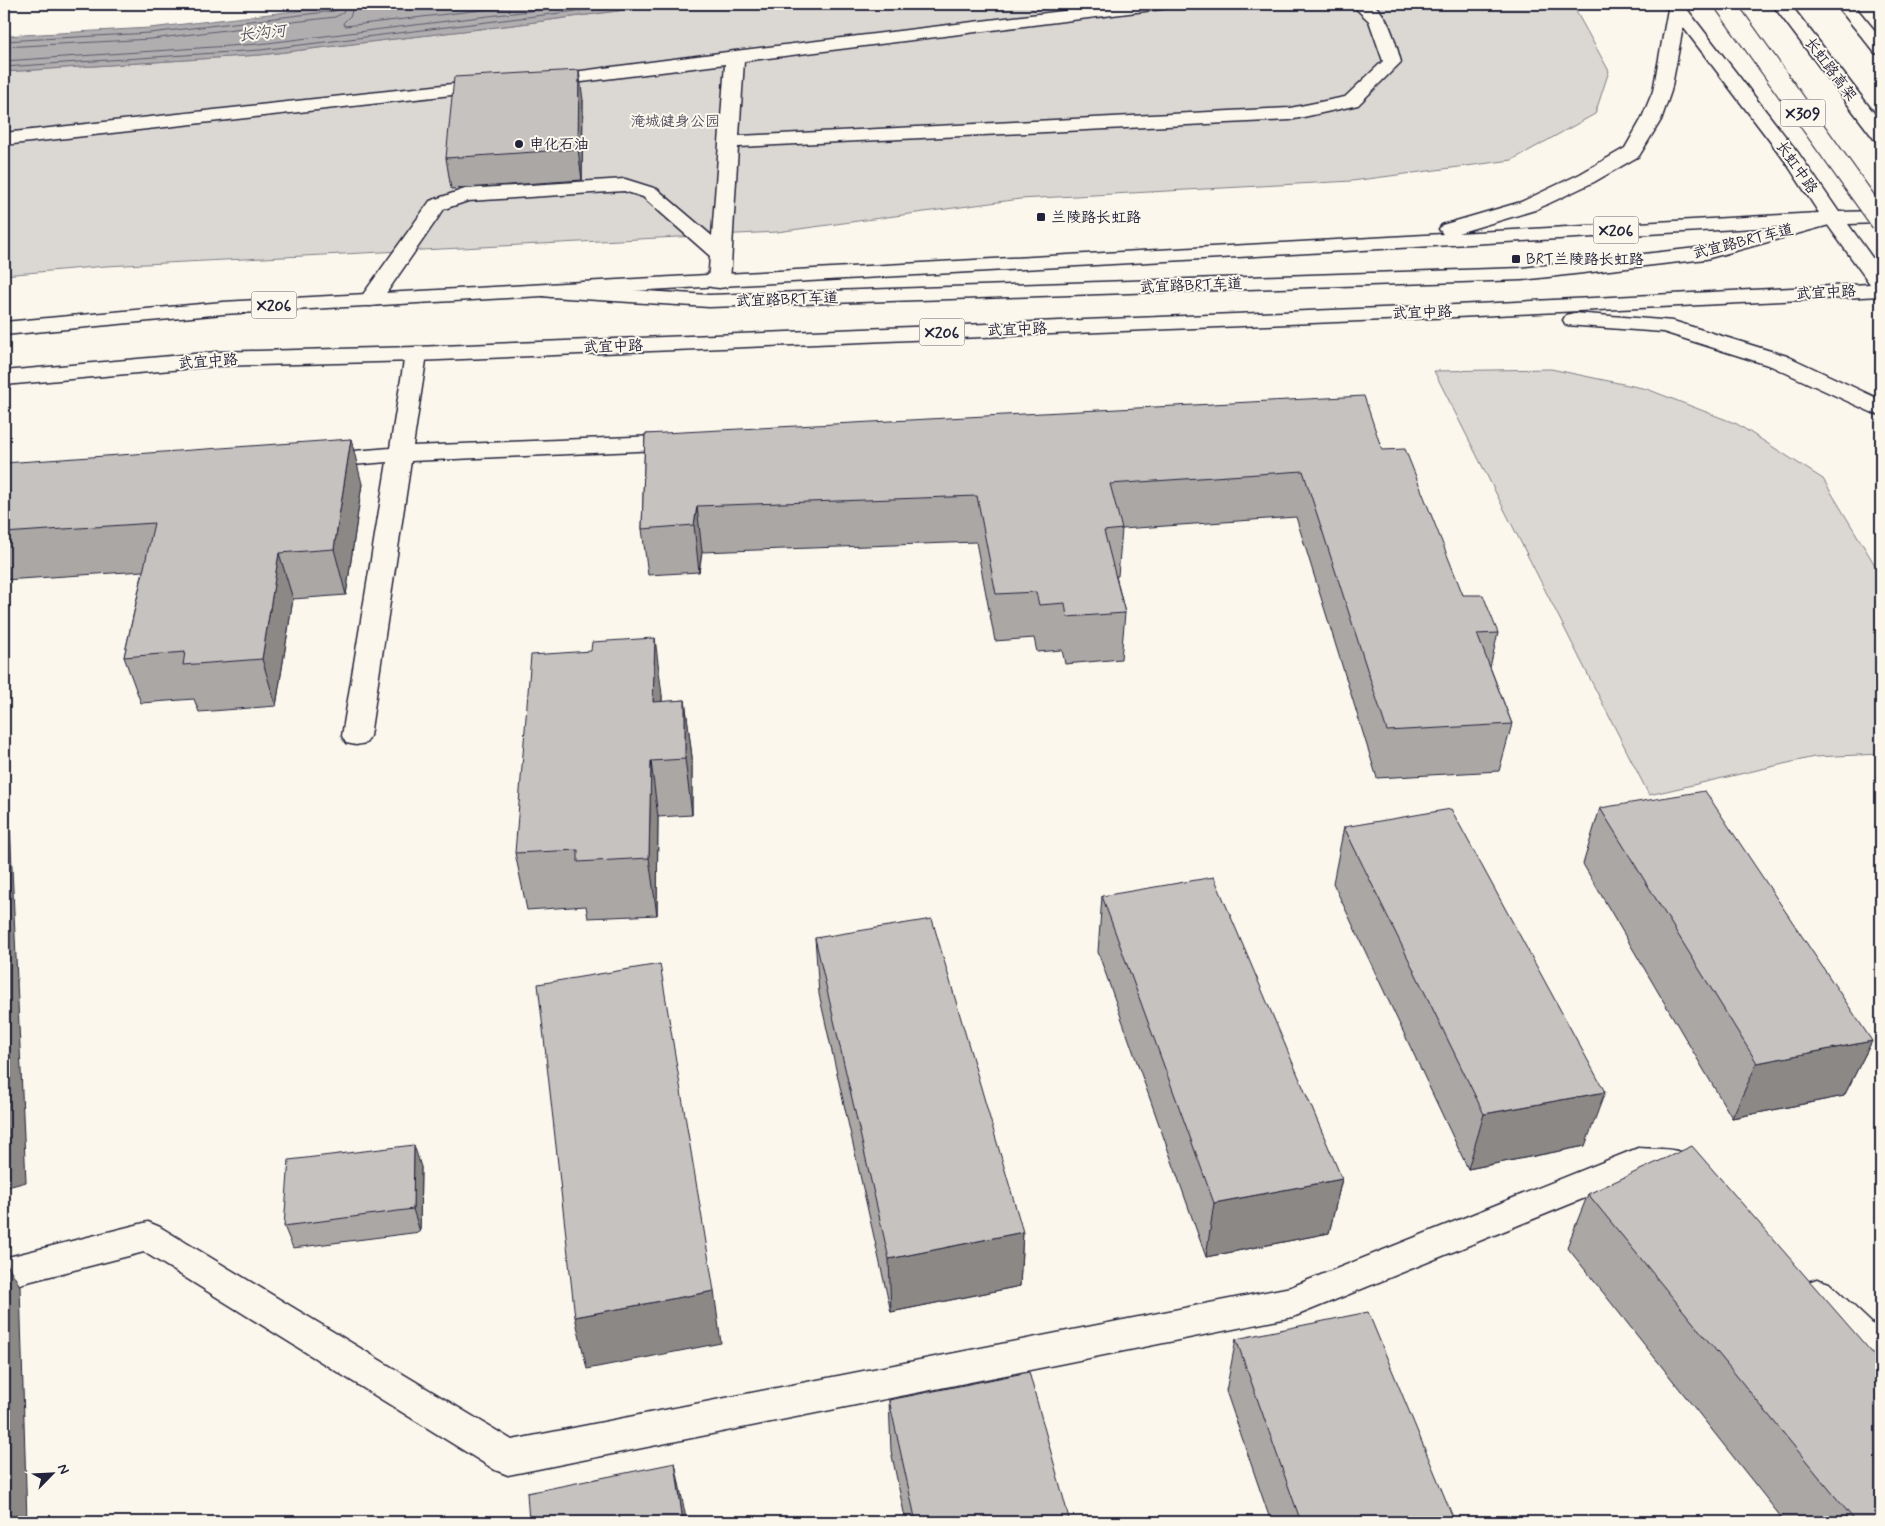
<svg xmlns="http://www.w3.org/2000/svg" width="1885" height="1526" font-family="Mynerve,'LXGW WenKai TC',sans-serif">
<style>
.green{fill:#dbd8d3;stroke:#7e7d87}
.water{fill:#b1aeb0;stroke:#787681}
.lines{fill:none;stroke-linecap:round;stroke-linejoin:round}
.shore{stroke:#5b5a6a;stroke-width:1}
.lane-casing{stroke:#22223b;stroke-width:3}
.primary-casing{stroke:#22223b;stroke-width:3}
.highway-casing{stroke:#22223b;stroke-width:3}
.lane{fill:#fbf7ec;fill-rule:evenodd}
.primary{fill:#fbf7ec;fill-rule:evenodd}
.highway{fill:#fbf7ec;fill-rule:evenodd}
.highway-bridge-casing{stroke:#22223b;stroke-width:22;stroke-linecap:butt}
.highway-bridge{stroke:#fbf7ec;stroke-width:20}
.wall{fill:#aaa7a5;stroke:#22223b}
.shaded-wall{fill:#8b8886;stroke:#22223b}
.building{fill:#c6c2c0;stroke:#22223b}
.poi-dot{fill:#22223b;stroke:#fbf7ec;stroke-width:2}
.labels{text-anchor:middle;stroke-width:4;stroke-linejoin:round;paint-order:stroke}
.far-street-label{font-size:15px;fill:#22223b;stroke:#fbf7ec}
.far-park-label{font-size:15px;fill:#505061;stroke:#fbf7ec}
.far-poi-label{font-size:15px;fill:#22223b;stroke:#fbf7ec;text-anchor:start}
.far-water-label{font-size:16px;font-style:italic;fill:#545364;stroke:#fbf7ec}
.shield{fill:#fbf7ec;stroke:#636270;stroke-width:1}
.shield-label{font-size:16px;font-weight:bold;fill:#22223b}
</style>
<rect width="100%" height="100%" fill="#fbf7ec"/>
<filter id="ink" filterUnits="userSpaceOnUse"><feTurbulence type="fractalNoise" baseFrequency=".02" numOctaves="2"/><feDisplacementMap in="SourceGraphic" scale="10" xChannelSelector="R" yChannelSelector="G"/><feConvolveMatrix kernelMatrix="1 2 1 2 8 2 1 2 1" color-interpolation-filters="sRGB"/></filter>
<g filter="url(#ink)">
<g class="green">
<path d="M669,4H1572L1609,71L1595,114L1512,160L1352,181L1020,199L777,232L106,266L4,275V72L260,55L513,25Z"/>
<path d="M1551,369L1647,389L1737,424L1823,479L1881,575V754L1814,757L1649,795L1434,371Z"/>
</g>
<path class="water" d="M355,4H669L513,25L260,55L4,72V36L150,28Z"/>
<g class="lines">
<g class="shore">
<path d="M353,4L351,15L343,23L345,26L533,4"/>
<path d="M4,41L150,33L334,11L338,9L339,4"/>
<path d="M4,47L151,39L335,17L343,13L346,4"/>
<path d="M4,61L259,44L587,4"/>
<path d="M4,67L260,50L633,4"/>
</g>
<defs>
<g id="lane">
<path d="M1120,4H1170L1167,8L1161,9L744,61L739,136L1290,108L1345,97L1383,61L1369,21L1351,4H1373C1390,18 1395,41 1401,62L1358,105L1290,120L738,147L730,282L727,287L719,288L711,287L708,282L710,256L643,197L624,191L468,201L444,209L378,305L370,306L362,305L359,300L430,201L465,189L625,179L657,189L712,236L725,64L542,87L535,85L533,81L535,77L735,51Z"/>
<path d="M489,80L496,82L498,86L496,90L4,145V133Z"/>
<path d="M1833,212L1840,214L1843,218L1840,222L1706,259L1522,280L709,307L551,297L543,296L540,291L543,286L551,285L709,295L1522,268L1705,247Z"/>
<path d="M416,347L424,349L427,354L413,446L682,435L690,437L694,442L690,447L682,449L411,461L370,736L366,743L356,745L346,743L342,736L387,462L318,468L310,466L306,461L310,456L318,454L390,448L405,354L408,349Z"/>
<path d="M1638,1148C1664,1150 1690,1145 1703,1172L1699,1182L1687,1186L1671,1178L1639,1176L1293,1317L508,1475L495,1470L144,1252L4,1288V1258L148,1222L160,1227L512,1440L1291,1287Z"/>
<path d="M1817,1279L1829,1283L1881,1332V1375L1869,1370L1860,1357L1805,1305L1800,1294L1805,1283Z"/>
</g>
<g id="primary">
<path d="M1665,4H1683L1799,154L1839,212L1881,211V223L1848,224L1881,270V296L1456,317L416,361L216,366L4,385V371L216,352L416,347L1456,305L1870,284L1827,224L223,314L4,335V322L223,302L1443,234L1439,229L1442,225L1521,202L1580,174L1625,148L1641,120L1653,91L1668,9ZM1683,27L1785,161L1819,213L1458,233L1535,210L1594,182L1639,156L1661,120L1671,91Z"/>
<path d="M1835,4H1853L1881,38V54L1875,53Z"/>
<path d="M1574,313L1673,321L1787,356L1881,400V415L1873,413L1771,366L1663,332L1566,325L1563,320L1566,315Z"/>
</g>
<path id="highway" d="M1772,4H1790L1881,122V141L1874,139Z"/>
</defs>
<use href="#lane" class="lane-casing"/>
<use href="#primary" class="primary-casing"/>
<use href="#highway" class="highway-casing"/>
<use href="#lane" class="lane"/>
<use href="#primary" class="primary"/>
<use href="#highway" class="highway"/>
<defs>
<path id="highway-bridge" d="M1725,4L1881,222"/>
</defs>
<use href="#highway-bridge" class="highway-bridge-casing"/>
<use href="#highway-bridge" class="highway-bridge"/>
</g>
<g class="wall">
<path d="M583,100L582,180L451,189L446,158Z"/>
<path d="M645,434L1382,450L1463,595L1498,633L1490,667L1512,724L1499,771L1377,778L1296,517L1122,529L1118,576H1116L1125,613L1121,659L1065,664L1062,650L1037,652L1034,638L995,641L976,542L702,552L699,572L648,575L642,529Z"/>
<path d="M4,463L362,484L346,595L293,599L276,706L199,712L194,699L141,703L124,657L143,571L4,580Z"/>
<path d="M662,695V702L685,700L692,757V815L658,817L657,915L588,918L586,906L527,910L515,853Z"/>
<path d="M1600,808L1872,1041L1844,1096L1732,1118L1583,864Z"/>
<path d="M1344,827L1585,1146L1468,1169L1333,883Z"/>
<path d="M1102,896L1342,1179L1329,1233L1206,1257L1098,952Z"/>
<path d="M815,938L1023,1232L1020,1286L891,1312L819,994Z"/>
<path d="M421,1167L420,1232L293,1248L284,1226Z"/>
<path d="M1588,1194L1881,1522H1785L1567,1247Z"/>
<path d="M1236,1339L1455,1522H1271L1226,1391Z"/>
<path d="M889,1400L1070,1522H906L891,1451Z"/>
</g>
<g class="shaded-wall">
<path d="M579,70L583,100L582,180L578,149Z"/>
<path d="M351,439L362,484L346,595L334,549Z"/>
<path d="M697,506L702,552L699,572L694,525Z"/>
<path d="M279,553L293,599L276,706L262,659Z"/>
<path d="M655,638L662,695L661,758L653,702Z"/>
<path d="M685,700L692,757V815L685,759Z"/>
<path d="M651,761L658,817L657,915L649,858Z"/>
<path d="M4,810L10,823L26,1182L4,1188Z"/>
<path d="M1872,1041L1844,1096L1732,1118L1757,1063Z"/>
<path d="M1605,1092L1585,1146L1468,1169L1484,1114Z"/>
<path d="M414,1145L421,1167L420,1232L413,1209Z"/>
<path d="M1342,1179L1329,1233L1206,1257L1214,1203Z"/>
<path d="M1023,1232L1020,1286L891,1312L889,1259Z"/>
<path d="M4,1259L20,1286L27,1522H4Z"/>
<path d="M714,1291L721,1343L587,1369L575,1317Z"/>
<path d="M675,1463L685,1513L686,1522H683Z"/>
</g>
<g class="building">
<path d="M579,70L578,149L446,158L454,77Z"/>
<path d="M1364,396L1382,450L1405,449L1463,595H1483L1498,633L1477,634L1512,724L1387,731L1303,471L1110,484L1122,529L1104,531L1125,613L1067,617L1065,603L1039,605L1036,592L996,594L977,496L697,506L694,525L642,529L645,434Z"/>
<path d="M351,439L334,549L279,553L262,659L183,665L185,652L124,657L154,523L4,533V463Z"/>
<path d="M655,638L653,702L685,700V759L651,761L649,858L578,862V850L515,853L531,655L591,651L592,642Z"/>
<path d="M1705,791L1872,1041L1757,1063L1600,808Z"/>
<path d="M1451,809L1605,1092L1484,1114L1344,827Z"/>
<path d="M1214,877L1342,1179L1214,1203L1102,896Z"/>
<path d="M932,919L1023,1232L889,1259L815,938Z"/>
<path d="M660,964L714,1291L575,1317L538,984Z"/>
<path d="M414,1145L413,1209L284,1226L289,1160Z"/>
<path d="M1692,1146L1881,1363V1522H1856L1588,1194Z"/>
<path d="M1368,1312L1455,1522H1301L1236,1339Z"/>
<path d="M1029,1372L1070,1522H916L889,1400Z"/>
<path d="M675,1463L683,1522H529L527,1493Z"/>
</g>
</g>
<g class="poi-dot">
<circle cx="519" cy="144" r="5"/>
<rect x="1036" y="212" width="10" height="10" rx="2.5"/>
<rect x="1511" y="254" width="10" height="10" rx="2.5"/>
</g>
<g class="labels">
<g class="far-street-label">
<text transform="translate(1831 69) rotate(53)" y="5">长虹路高架</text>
<text transform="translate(1797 167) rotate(55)" y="5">长虹中路</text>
<text transform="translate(1743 241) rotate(-14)" y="5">武宜路BRT车道</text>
<text transform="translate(1191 285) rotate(-2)" y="5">武宜路BRT车道</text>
<text transform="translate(1826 292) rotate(-3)" y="5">武宜中路</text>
<text transform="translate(787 299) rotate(-2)" y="5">武宜路BRT车道</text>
<text transform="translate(1422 312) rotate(-2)" y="5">武宜中路</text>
<text transform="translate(1017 329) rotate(-2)" y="5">武宜中路</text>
<text transform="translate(613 346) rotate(-2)" y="5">武宜中路</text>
<text transform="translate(208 361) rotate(-4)" y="5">武宜中路</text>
</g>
<g class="far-park-label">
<text x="675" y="126">淹城健身公园</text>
</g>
<g class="far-poi-label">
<text x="529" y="149">申化石油</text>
<text x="1051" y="222">兰陵路长虹路</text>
<text x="1526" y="264">BRT兰陵路长虹路</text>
</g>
<g class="far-water-label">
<text transform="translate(262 32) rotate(-6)" y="6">长沟河</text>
</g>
<g class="shield">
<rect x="1780.5" y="99.5" width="45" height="27" rx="4"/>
<rect x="1593.5" y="216.5" width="45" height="27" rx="4"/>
<rect x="251.5" y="291.5" width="45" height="27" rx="4"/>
<rect x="919.5" y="318.5" width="45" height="27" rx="4"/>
</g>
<g class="shield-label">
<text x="1803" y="119">X309</text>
<text x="1616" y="236">X206</text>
<text x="274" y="311">X206</text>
<text x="942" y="338">X206</text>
</g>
</g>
<rect width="1885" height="1526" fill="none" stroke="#fbf7ec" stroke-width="20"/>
<rect x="10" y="10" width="1865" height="1506" fill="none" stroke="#22223b" stroke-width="2" filter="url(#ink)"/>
<g transform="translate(52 1474) rotate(66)" stroke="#fbf7ec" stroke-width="4" paint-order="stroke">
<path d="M0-4L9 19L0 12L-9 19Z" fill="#22223b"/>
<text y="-8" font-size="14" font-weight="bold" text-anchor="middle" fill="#22223b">N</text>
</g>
</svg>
